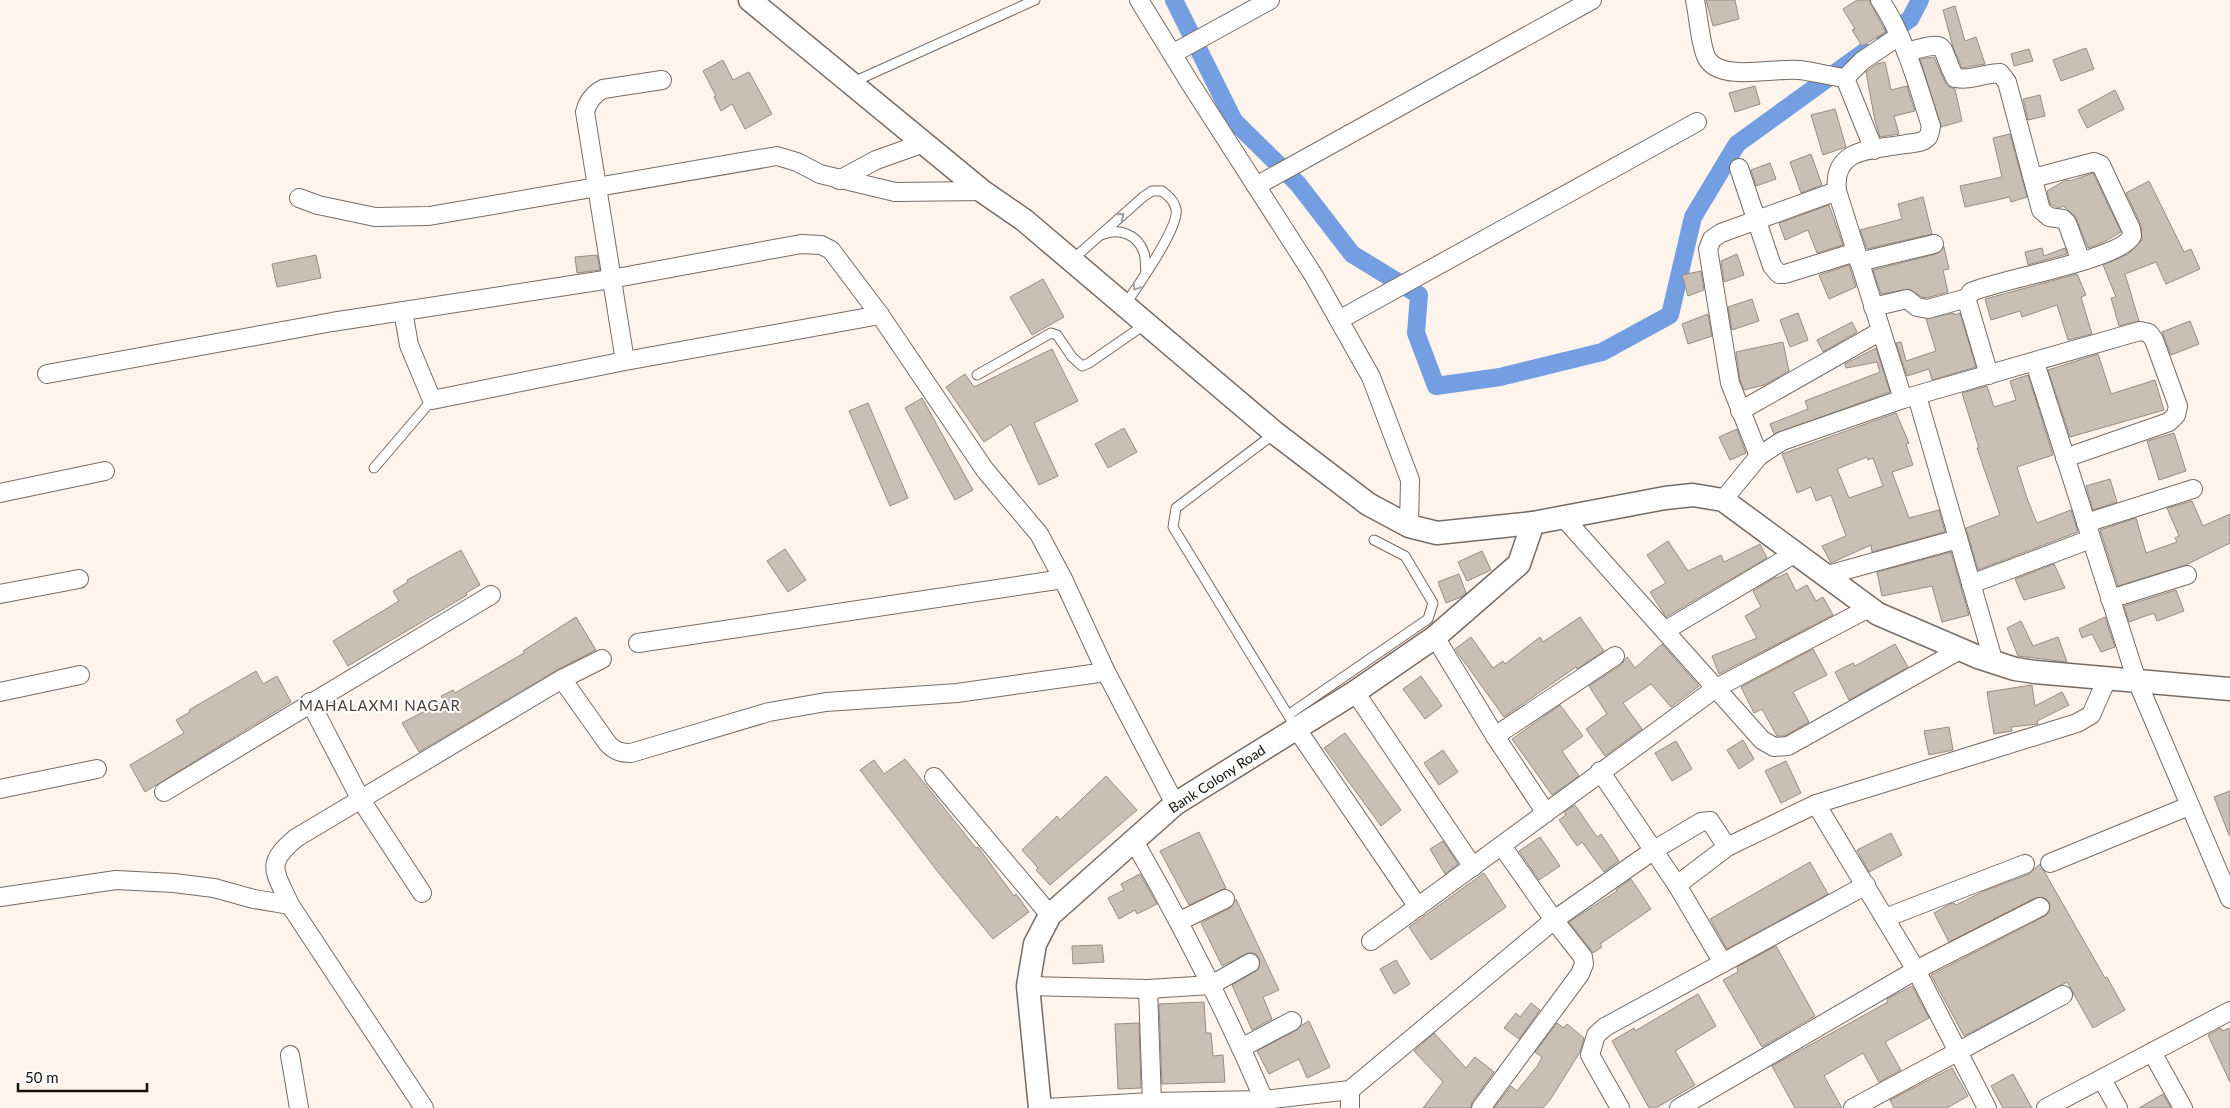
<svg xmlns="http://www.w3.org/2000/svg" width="2230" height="1108" font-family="Lato,sans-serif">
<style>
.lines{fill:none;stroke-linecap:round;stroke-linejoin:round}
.canal{stroke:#739ee2;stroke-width:18}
.building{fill:#cabfb4;stroke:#968c82;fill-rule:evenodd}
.service-casing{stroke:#776b63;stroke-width:11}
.minor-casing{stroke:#776b63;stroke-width:20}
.tertiary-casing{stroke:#776b63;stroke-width:25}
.service{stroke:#fff;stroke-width:9}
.minor{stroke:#fff;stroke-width:18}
.tertiary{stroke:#fff;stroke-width:22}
.oneway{stroke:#a19f9e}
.labels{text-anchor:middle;stroke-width:4;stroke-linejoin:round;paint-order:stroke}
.street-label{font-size:14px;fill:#14100c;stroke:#fff}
.neighbourhood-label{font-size:15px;letter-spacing:1px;fill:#4a4038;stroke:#fff}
</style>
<rect width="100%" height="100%" fill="#fef4ec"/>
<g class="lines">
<g class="canal">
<path d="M1174,0L1234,121L1298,184L1352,254L1419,295L1416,333L1436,386L1500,377L1602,352L1670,315L1693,217L1737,144L1864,52"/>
<path d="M1885,37L1910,19L1920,0"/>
</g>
</g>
<g class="building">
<path d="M1706,0H1735L1739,19L1713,26Z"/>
<path d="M1857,0H1869L1886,32L1862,46L1852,30L1855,29L1843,9Z"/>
<path d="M1955,6L1965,41L1976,37L1985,64L1962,68L1953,47L1943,10Z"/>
<path d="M2086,48L2094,69L2061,81L2053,60Z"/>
<path d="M2029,49L2033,61L2014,66L2011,54Z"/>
<path d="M1934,57L1945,82L1949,87L1955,89L1962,121L1941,127L1920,59Z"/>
<path d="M723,60L733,80L749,72L772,114L745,129L732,104L721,111L714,97L716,96L703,71Z"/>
<path d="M1885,62L1891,90L1907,86L1915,111L1894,116L1899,134L1880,137L1875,121L1866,72L1877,64Z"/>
<path d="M1755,86L1760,104L1735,112L1729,93Z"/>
<path d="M2115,90L2124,109L2087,128L2078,110Z"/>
<path d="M2040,95L2045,116L2028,120L2023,99Z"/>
<path d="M1835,109L1846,147L1823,155L1811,115Z"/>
<path d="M2010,134L2027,197L2011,202L2010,197L1965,207L1960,186L2002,177L1993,138Z"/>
<path d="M1811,154L1822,185L1801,193L1790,162Z"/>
<path d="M1770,163L1776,179L1756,186L1751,170Z"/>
<path d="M2093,173L2121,232L2102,243L2088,248L2075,216L2063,206L2059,208L2050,204L2047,191L2064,181L2069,180L2070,181Z"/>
<path d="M2149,181L2184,252L2191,249L2200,269L2166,284L2156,262L2125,274L2139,321L2119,326L2111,298L2116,297L2103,265L2128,254L2142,240L2141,225L2126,193Z"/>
<path d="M1923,197L1932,234L1867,249L1860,230L1902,219L1898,204Z"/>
<path d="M1829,205L1843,245L1817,253L1808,230L1785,240L1779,223Z"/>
<path d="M1944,247L1949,269L1943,270L1948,292L1927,298L1922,297L1909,289L1881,294L1873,270L1936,254Z"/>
<path d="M2042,248L2044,256L2065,248L2067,254L2028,265L2025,252Z"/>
<path d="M1737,254L1744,275L1724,282L1721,261Z"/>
<path d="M316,255L321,278L277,287L272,264Z"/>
<path d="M597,255L600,270L577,273L575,257Z"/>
<path d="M1849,265L1856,287L1829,299L1819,275Z"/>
<path d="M1701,271L1704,290L1688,296L1682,275Z"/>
<path d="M2077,274L2086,295L2081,297L2092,334L2068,340L2057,305L2022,317L2020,311L1991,320L1985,299Z"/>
<path d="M1043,279L1064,317L1032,335L1010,297Z"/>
<path d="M1752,299L1759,321L1732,330L1728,307Z"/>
<path d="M1798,313L1808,340L1790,347L1780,320Z"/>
<path d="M1954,313V315L1960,313L1976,367L1932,380L1929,369L1907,376L1896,343L1901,342L1906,361L1936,351L1926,319Z"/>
<path d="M1708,314L1712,336L1688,344L1682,324Z"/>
<path d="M2190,321L2199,344L2171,355L2162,332Z"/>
<path d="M1852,322L1857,332L1823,352L1817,340Z"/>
<path d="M1783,342L1789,371L1764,385L1744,390L1740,380L1736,352Z"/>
<path d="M1876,348L1890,392L1774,434L1770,424L1808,409L1805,401L1880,372L1877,362L1846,368L1845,364Z"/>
<path d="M1052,349L1078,401L1034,423L1058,476L1039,485L1011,424L984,442L946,387L965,374L974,387Z"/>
<path d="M2098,354L2111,394L2155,380L2164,410L2070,437L2048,370Z"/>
<path d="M2028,375L2053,455L2017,467L2028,501L2037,523L2071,510L2078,532L1978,570L1966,528L2000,515L1977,448H1979L1962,393L1987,386L1994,407L2016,400L2010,381Z"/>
<path d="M922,398L973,490L955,500L905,408Z"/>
<path d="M868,403L908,498L890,506L849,411Z"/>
<path d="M1896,413L1909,443L1906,444L1913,465L1892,472L1909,518L1939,510L1945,532L1872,552L1871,545L1831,563L1822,546L1846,536L1831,495L1816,501L1811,487L1797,493L1782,454ZM1867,457L1868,460L1873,458L1883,486L1849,498L1837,469Z"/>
<path d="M1124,428L1137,452L1108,468L1095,444Z"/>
<path d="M1737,429L1746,453L1730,460L1719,437Z"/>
<path d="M2174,433L2186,471L2159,480L2147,441Z"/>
<path d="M2110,479L2117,502L2093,510L2086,486Z"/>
<path d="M2192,501L2203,526L2230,514V543L2186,565L2118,586L2100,530L2136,518L2146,553L2177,542L2175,538L2179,536L2167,508Z"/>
<path d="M1668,541L1688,571L1721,555L1724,562L1760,544L1767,558L1666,617L1650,592L1666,583L1647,555Z"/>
<path d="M785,549L806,580L788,592L767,561Z"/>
<path d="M461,550L480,585L466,593L467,595L348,666L333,641L399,601L393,591L408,582L407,580Z"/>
<path d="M1482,551L1491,570L1467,581L1458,562Z"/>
<path d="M1951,552L1969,615L1942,622L1932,586L1882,596L1877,572Z"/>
<path d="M2054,564L2065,588L2024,600L2015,579Z"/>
<path d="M1787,573L1796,591L1807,585L1816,601L1823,597L1833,615L1719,674L1712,656L1757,638L1745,616L1761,607L1753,591L1776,577L1777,578Z"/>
<path d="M1459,574L1466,593L1461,597L1446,603L1438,582Z"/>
<path d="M2176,590L2184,611L2157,621L2154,613L2129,622L2124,606Z"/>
<path d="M576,617L596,650L557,670L419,752L402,723L444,701L441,696L453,690L455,693L524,653L523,651Z"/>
<path d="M1580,617L1604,651L1577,669L1576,667L1504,717L1455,649L1471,637L1493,668L1503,661L1505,664L1540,637L1543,642Z"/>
<path d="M2105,617L2115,647L2101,652L2092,634L2082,638L2079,629Z"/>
<path d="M2021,621L2033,646L2058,637L2067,662L2018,656L2007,628Z"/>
<path d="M1662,644L1699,686L1671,707L1651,684L1623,703L1642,729L1605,756L1586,729L1607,714L1589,686L1621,665L1627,657L1635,668Z"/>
<path d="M1895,644L1908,667L1849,700L1835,672L1853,663L1855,666Z"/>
<path d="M1813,649L1827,675L1793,692L1809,722L1785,736H1777L1762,709L1754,713L1741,687Z"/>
<path d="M256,671L263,684L277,676L291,702L145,792L130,765L184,733L176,720L190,712L189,710Z"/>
<path d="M1421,676L1442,706L1425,719L1403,689Z"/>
<path d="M2032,685L2035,706L2062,692L2069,705L2037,721L2038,724L2011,727L2012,731L1994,734L1987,692Z"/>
<path d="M1560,705L1583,736L1562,751L1579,776L1552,795L1512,739Z"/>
<path d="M1949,727L1953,750L1929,755L1924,731Z"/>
<path d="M1345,733L1401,810L1381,826L1324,748Z"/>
<path d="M1743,740L1754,759L1739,769L1727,750Z"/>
<path d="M1676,741L1692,769L1672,781L1655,753Z"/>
<path d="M1443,750L1458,772L1439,785L1424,763Z"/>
<path d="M905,759L976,848L978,847L1014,896L1016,894L1029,912L993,939L938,872L860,770L874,760L884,774Z"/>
<path d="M1786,761L1801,793L1781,803L1765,771Z"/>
<path d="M1106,776L1137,810L1050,885L1036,870L1038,868L1022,850L1057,816L1060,820Z"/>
<path d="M2230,791V835H2229L2214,797Z"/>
<path d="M1575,805L1597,837L1601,834L1619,861L1604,872L1582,842L1577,846L1559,820L1566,815L1564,812Z"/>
<path d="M1199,832L1226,888L1189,905L1160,851Z"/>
<path d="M1891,833L1902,855L1869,872L1857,850Z"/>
<path d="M1540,837L1560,866L1539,880L1519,851Z"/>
<path d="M1443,841L1458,864L1445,874L1430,849Z"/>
<path d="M1810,862L1828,894L1727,949L1710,919Z"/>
<path d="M2040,864L2105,978L2107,977L2125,1010L2093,1028L2067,982L1964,1036L1931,975L2045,916L2049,912L2050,903L2045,898H2035L1949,942L1934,913L1952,903H1954L1956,905L1984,891L2029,874Z"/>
<path d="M1484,873L1506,907L1431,960L1409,927Z"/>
<path d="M1140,874L1157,904L1137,914L1135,910L1119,919L1108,898L1124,890L1121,884Z"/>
<path d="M1631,879L1651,909L1600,944L1602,947L1593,953L1569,922L1617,891L1616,890Z"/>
<path d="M1236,899L1279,990L1263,997L1272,1019L1252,1030L1232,985L1259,969V958L1256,954L1250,952L1222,966L1201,923L1230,908Z"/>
<path d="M1102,945L1104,962L1073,964L1072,946Z"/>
<path d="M1776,946L1815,1016L1762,1047L1723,980L1738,972L1737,967Z"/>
<path d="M1396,960L1410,984L1394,994L1380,969Z"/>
<path d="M1912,986L1929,1018L1885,1042L1901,1070L1879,1082L1863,1053L1824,1076L1842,1108H1795L1772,1066L1888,1002L1887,999Z"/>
<path d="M1698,994L1716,1026L1675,1051L1695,1085L1656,1108H1649L1612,1041L1634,1028L1635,1031Z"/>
<path d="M1204,1002L1206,1033H1211L1213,1056L1223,1055L1225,1082L1162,1084L1159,1004Z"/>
<path d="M1531,1003L1540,1010L1519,1039L1504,1028L1516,1013L1520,1017Z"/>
<path d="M1309,1021L1330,1067L1307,1078L1299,1059L1269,1074L1257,1051L1297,1030L1302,1025Z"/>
<path d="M1139,1023L1141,1088L1118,1089L1115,1024Z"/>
<path d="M1557,1023L1564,1028L1567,1024L1584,1038L1580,1052L1550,1100L1543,1108H1494L1511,1086L1517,1091L1538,1065L1542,1057L1535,1052Z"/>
<path d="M2221,1028L2222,1031L2230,1028V1082L2208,1035Z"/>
<path d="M1434,1033L1466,1068L1475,1057L1494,1072L1472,1102L1471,1108H1423L1443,1082L1414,1051Z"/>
<path d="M1952,1068L1968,1096L1947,1108H1894L1890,1100Z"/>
<path d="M2013,1074L2032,1108H2003L1991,1086Z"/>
<path d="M2163,1094L2171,1108H2139Z"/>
</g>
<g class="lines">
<defs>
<g id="service">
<path d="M851,83L1035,0"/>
<path d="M1101,235C1118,227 1138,234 1144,253C1146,259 1145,267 1146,273"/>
<path d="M1072,260L1143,197L1152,191H1162C1168,196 1174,200 1176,209C1180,227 1136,288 1125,305"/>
<path d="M977,375L1051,333L1057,335L1072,357L1082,366L1089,363L1147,323"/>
<path d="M1275,433L1176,508L1173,527L1296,728"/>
<path d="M374,468L432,400"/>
<path d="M1288,715L1428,619L1433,603L1405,556L1374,540"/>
</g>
<g id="minor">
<path d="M1139,0L1190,83L1314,276L1371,377L1410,480L1409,526"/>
<path d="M1695,0C1698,13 1701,51 1708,60C1723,82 1777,67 1800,70C1815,72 1830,76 1845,78L1862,61L1899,36"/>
<path d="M1880,0C1905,37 1917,83 1931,126C1930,129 1930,134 1928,137C1923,143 1913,143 1906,144C1873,150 1832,147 1837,191L1903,399"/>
<path d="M1906,52C1952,40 1937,43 1955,78C1971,81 1985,73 2000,73L2007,82L2041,210L2049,217L2063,219L2067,223L2081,261"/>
<path d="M1172,54L1270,0"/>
<path d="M1845,78L1874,150"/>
<path d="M1739,168L1772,266L1779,274H1785L1856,252"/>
<path d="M839,180L876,160L924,143"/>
<path d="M1256,186L1592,0"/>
<path d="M299,198L318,205L375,217L429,216L777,156L797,162L820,174L895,192L982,191"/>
<path d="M1859,262L1934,244"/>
<path d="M1873,307L1907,299L1917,307L1928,309L1967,298"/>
<path d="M403,311L409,345L432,400L625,361L880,315"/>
<path d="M1339,320L1697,122"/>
<path d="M625,361L585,112C588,101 593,94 603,89L662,80"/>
<path d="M2035,363L2137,681L2230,899"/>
<path d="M47,374L332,322L611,279L801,244L821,245L831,250L880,315L985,470L1039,534L1063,579L1106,672L1175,804"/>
<path d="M1989,375L1968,304L1967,298L1971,292C2000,279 2120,260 2132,236L2131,229L2101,165L2094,162L2033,178"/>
<path d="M1917,396L1994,663"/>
<path d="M1740,411L1881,331"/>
<path d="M1759,456L1730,383L1708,249L1712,239L1721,233L1837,191"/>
<path d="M0,493L105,471"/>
<path d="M1723,500L1759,456L1782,441L1903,399L2140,331L2149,333L2154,340L2178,406L2176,415L2169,422L2065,458"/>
<path d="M1564,518L1762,740L1774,747L1788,746L1960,650"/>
<path d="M2086,523L2193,489"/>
<path d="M1824,576L1958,539"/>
<path d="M1971,584L2091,539"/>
<path d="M0,594L79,579"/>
<path d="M2110,599L2187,575"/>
<path d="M1666,630L1794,554"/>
<path d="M1435,637L1495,736L1546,813"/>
<path d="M638,643L1063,579"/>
<path d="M562,679L602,659"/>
<path d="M0,692L80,675"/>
<path d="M1355,692L1473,867"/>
<path d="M310,702L361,800L422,893"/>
<path d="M1296,728L1418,907"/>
<path d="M1495,736L1615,656"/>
<path d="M1600,771L1677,885"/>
<path d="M934,777L1050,915"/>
<path d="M0,789L97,769"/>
<path d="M164,792L491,595"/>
<path d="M1816,804L2077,723L2091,715L2107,679"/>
<path d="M1134,841C1182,925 1226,1011 1264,1100"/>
<path d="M1502,846L1554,920L1654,850L1701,822L1710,821L1727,847"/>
<path d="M2050,863L2189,806"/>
<path d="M0,897L116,880L174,883L214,888L254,899L290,905"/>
<path d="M1885,918L2025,864"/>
<path d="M1180,921L1225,899"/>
<path d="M1371,941L1716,688L1869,608"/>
<path d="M1723,963L1677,885L1727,847L1816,804L1916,970L1987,1108"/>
<path d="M1028,986L1148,989L1211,985L1250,963"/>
<path d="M1148,989L1152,1102"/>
<path d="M1241,1048L1292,1021"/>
<path d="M2152,1052L2183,1108"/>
<path d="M290,1055L299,1108"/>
<path d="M2102,1079L2118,1108"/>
<path d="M1350,1090V1108"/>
<path d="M424,1108L290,905C275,871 264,865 296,838L562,679L608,744C615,751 621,753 631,753L769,712L826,702L957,693L1106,672"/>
<path d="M1045,1108L1152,1102L1264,1100L1350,1090L1554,920L1583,957L1584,964L1580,974L1481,1108"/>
<path d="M1620,1108L1590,1055L1596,1035L1605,1027L1866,885"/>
<path d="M1679,1108L1916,970L2040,907"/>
<path d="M1853,1108L2063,995"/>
<path d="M2046,1108L2230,1011"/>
</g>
<g id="tertiary">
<path d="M750,0L982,191L1024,220L1275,433L1368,504L1409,526L1437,533L1533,523L1665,498L1693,495L1723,500L1878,614L1978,657L2015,669L2035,672L2230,689"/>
<path d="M1040,1108L1028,986L1035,944L1050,915L1175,804L1355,692L1435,637L1519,564L1533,523"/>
</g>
</defs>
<use href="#service" class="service-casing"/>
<use href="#minor" class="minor-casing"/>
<use href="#tertiary" class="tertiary-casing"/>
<use href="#service" class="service"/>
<use href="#minor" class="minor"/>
<use href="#tertiary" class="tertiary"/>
</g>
<defs><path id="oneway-chevron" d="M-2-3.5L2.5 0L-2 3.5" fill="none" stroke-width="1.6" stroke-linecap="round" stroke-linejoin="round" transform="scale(1.25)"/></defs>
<g class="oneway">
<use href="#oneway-chevron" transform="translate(1121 216) rotate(-39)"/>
<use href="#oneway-chevron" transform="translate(1136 287) rotate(124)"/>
</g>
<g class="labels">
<g class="street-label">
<text transform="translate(1217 779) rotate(-33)" y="5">Bank Colony Road</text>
</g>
<g class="neighbourhood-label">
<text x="380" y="711">MAHALAXMI NAGAR</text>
</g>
</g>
<path d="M18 1083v8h129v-8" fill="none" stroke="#14100c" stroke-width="2.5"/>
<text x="25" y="1083" font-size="15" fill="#14100c" stroke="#ffffff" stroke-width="4" paint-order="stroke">50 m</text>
</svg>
